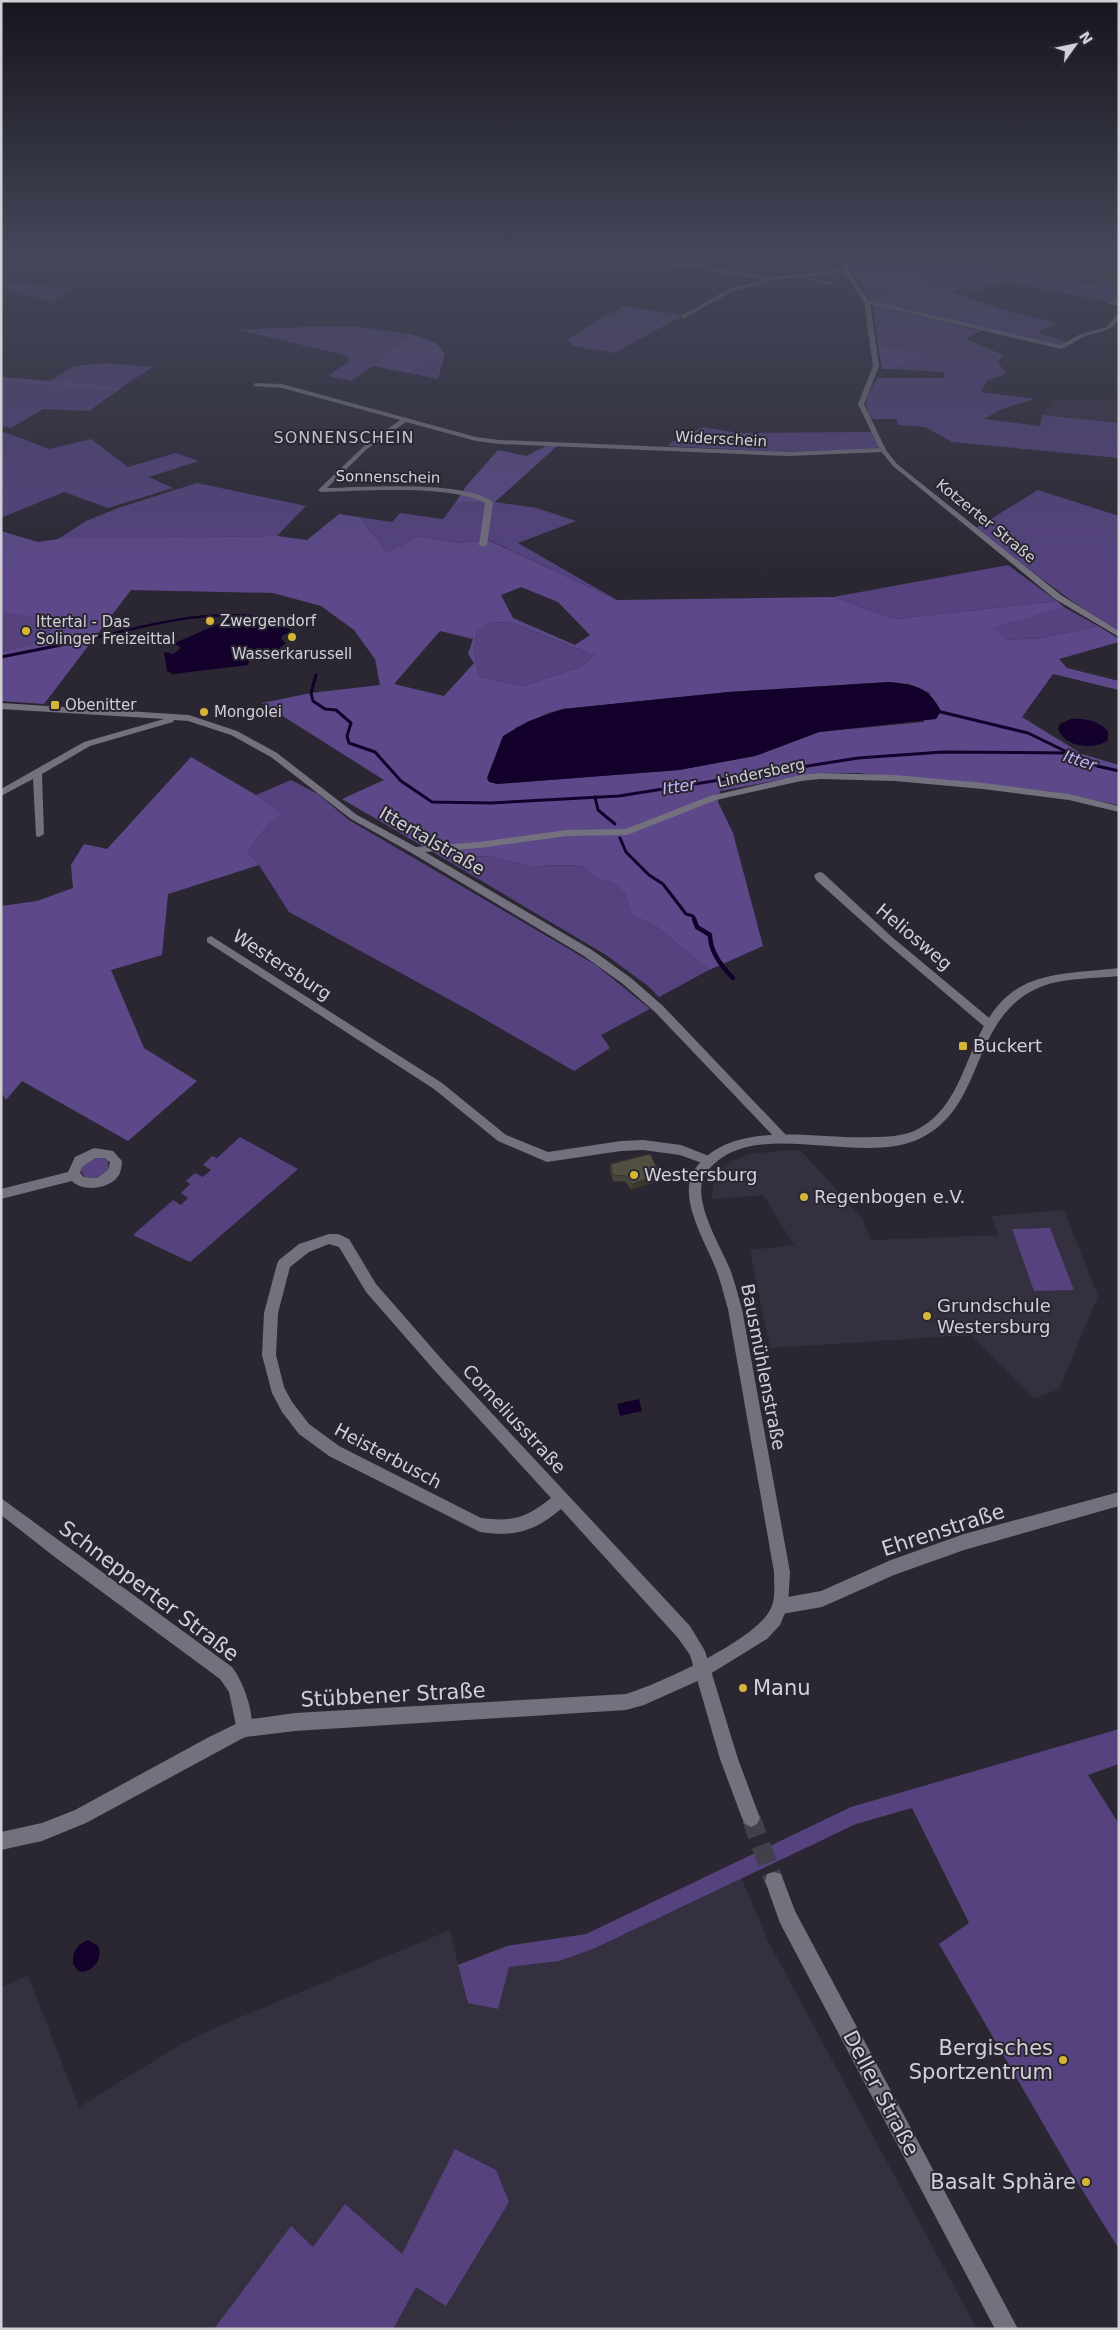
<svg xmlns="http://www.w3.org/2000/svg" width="1120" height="2330" font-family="'DejaVu Sans',sans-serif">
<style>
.built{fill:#343040}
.green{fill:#55427f}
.forest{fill:#5d498a;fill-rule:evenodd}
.water{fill:#13012c}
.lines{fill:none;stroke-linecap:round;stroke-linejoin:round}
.stream-far2{stroke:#13012c;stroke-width:2.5}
.stream-far1{stroke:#13012c;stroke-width:3}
.stream{stroke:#13012c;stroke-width:4.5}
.minor-tunnel{stroke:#43404b;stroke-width:19;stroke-dasharray:19 10;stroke-linecap:butt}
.minor{fill:#74717e;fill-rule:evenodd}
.tertiary{fill:#74717e;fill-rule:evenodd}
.wall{fill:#464339}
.shaded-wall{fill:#39372e}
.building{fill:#514e42;stroke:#39372e}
.poi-dot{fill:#d5b535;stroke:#2a2732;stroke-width:2}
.labels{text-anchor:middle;stroke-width:4;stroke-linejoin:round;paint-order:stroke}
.far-street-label{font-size:15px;fill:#d2d0d7;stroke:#2a2732}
.far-poi-label{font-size:15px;fill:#d2d0d7;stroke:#2a2732;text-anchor:start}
.far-neighbourhood-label{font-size:16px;letter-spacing:1px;fill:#c4c1cf;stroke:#2a2732}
.far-water-label{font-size:16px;font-style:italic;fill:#c7b2ff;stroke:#2a2732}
.street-label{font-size:18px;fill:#d2d0d7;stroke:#2a2732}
.poi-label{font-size:18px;fill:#d2d0d7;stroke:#2a2732;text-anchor:start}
.near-street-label{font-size:21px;fill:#d2d0d7;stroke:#2a2732}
.near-poi-label{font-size:21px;fill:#d2d0d7;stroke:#2a2732;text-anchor:end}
</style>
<rect width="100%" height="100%" fill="#2a2732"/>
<g class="built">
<path d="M932,252H1119V290L1013,271Z"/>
<path d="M1053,399L1119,400V423L1042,415Z"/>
<path d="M790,1150H800L824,1176L863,1220L871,1240L998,1235L992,1216L1064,1210L1098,1296L1059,1389L1034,1399L971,1335L770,1348L750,1250L794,1245L763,1195L711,1199L715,1179L722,1169L734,1160L750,1154Z"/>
<path d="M741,1877L769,1943L977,2329H1V1988L28,1975L79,2107L178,2046L212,2029L450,1930L468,2003L480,2004L509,1967L559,1960L593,1949Z"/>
</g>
<g class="green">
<path d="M68,252H181L184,253L122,272L118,269Z"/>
<path d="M985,264L1119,290V304L1002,281L995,287L987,285L979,291L965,288L951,292L915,280L937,269L968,274Z"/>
<path d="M1,282L67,288H71L58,297L55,302L1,288Z"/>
<path d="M861,285L879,287L926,307L981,319L1004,310L1057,323L1037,333L1066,341L1060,345H1053L872,302Z"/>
<path d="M873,305L980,331L966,339L1003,355L998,362L1006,374L987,381L981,392L1034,399L1002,409L984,419L1040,426L1042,415L1119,423V458L952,442L925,427L899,425L896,419H872C861,399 867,397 877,378H945L944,372L891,369L925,355L878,344Z"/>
<path d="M622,306L684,315L614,353L572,346L568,339Z"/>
<path d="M328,326L360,327L409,334L373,366L351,381L328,376L349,361L348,356L239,330Z"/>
<path d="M445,354L438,379L409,373Z"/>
<path d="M105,363L153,367L122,387L48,382L74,366Z"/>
<path d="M1,382L117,391L89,411L43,409L11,428L1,426Z"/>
<path d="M703,427L738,433L871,432L879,447L871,449L781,452L667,446L672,442Z"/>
<path d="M1,431L49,449L91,439L128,467L176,453L199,461L149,477L173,488L108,508L64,492L1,518Z"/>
<path d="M197,483L306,506L277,536L58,539L86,521L118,508Z"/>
<path d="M1038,490L1119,516V631C1068,601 1022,564 976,528Z"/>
<path d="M495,502L537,508L576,521L518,543L617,600L489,540L461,543L420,536L387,552L359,517L392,522L400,513L443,519L455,503Z"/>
<path d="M1008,565L1057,601L895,619L833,597Z"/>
<path d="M1064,607L1098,626L1041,638L1007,640L992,628Z"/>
<path d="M1,612L63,621L32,644L1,652Z"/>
<path d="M511,622L594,655L581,667L524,686L479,677L474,653L476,633L487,623Z"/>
<path d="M291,780L318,794L349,820L596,965L650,1009L601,1035L610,1048L574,1071L474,1013L289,912L259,865L247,852L270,822L283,814L256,795Z"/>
<path d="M486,856L531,866L581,865L597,879L612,882L625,894L632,915L656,926L709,970L659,997L648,986L606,955L443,858Z"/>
<path d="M240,1137L298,1169L190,1262L133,1235L173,1200L181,1205L188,1198L181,1193L190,1184L186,1181L195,1173L203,1177L211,1170L203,1165L212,1156L217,1158Z"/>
<path d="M101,1157L108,1161V1170L97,1178L85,1177L81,1171L82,1167L92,1158Z"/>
<path d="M1050,1228L1074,1290L1034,1291L1012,1229Z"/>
<path d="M1119,1729V1764L1088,1775L1119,1824V2249L1074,2177L939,1944L969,1923L912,1808L856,1824L593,1949L559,1961L509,1967L498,2009L468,2003L458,1965L507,1946L586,1934L851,1807Z"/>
<path d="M455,2149L496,2170L509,2202L446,2306L416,2287L393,2329H214L291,2226L313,2247L345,2204L402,2254Z"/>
</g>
<g class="forest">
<path d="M880,252H932L984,264L968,274L937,269L915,280L1004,310L981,319L926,307L879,287L861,285L848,267L852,255L869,256Z"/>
<path d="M409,334C424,338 437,340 445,354L409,373L373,366Z"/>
<path d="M878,344L926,355L891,369H882Z"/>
<path d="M1,377L122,387L117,391L1,382Z"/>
<path d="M548,445L557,446L495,502L455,503L467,485L498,450L526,456Z"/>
<path d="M339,514L359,517L387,552L420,536L461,543L488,540L617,600L833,597L895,619L1057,601L1064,607L993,628L1007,640L1041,638L1098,626L1119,639V642L1059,659L1067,668L1119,681V690L1053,674L1022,717L1082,754L1119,765V805L1054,792L857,773H818L720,791L718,802L733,833L763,946L709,970L656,926L632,915L625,894L612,882L597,879L581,865L531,866L486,856L443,858L342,799L384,780L262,703L311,693L380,685L375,659L354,630L321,606L273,593L131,590L44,704L1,701V652L32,644L62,622L1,612V531L38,542L64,538L277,536L307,540ZM521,587L558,602L590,635L575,645L513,618L501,595ZM511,622L594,655L581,667L524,686L479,677L474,653L476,633L487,623ZM440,631L473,639L468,654L474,663L444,696L394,684ZM889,682L909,684L930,693L924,722L819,732L755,756L679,770L497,784L515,728L548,713L563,709L729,692Z"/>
<path d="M191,757L256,795L283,814L270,822L247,852L259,865L168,894L162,955L111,970L144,1048L197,1081L128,1141L22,1081L6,1100L1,1092V906L37,901L73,888L71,865L84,844L107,849Z"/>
</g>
<g class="water">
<path d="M239,618L254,619L290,629L291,632L283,635L281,639L286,643L264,661L257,659L249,661L248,665L173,674L167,671L164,652L173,654L181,648L177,645L168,646L225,621Z"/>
<path d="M889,682C915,685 928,686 941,711L936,719L819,732L755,756L679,770L497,784L489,782L487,778L503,736L529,721L563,709L729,692Z"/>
<path d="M1071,719C1085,718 1098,721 1108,731V740C1094,751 1064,747 1058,729L1060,724Z"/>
<path d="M639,1399L642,1411L620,1416L617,1404Z"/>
<path d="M88,1940L98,1946C103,1958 95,1969 83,1972L78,1971L73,1964C72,1952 77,1944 88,1940Z"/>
</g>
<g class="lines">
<path class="stream-far2" d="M86,640C156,623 212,606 285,621"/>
<g class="stream-far1">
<path d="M1,657L91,639"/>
<path d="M316,675L311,693L313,701L325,709L336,710L351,723L347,736L349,743L375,752L401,781L432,802L491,803L619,796L858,758L943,752L1068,753L1089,760L1097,766L1119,771"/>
<path d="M937,711L1028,733L1067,752"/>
<path d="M595,797L598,810L615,824"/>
<path d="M620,838L626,852L649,875L663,884L686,914L693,916L695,920"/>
</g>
<path class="stream" d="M694,919L697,927L710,935C710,952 721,966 733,978"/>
<path class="minor-tunnel" d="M751,1818L774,1881"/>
<g class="minor">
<path d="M618,252L695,265L711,257L729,260L731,263L712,261L701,266L771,277L846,269L849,271L808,277L834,283L832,286L801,277L768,280V282L733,291L683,319L681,316L729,289L765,280L670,265Z"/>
<path d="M787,252H795L849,262L846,264Z"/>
<path d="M867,300L1060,345L1079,335L1107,327L1119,312C1119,333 1097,331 1083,337C1075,341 1069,346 1061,349L865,303Z"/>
<path d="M1110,301L1119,302V306L1108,304Z"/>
<path d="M255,383L282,384L476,437L499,440L788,452L883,448L886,450L883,452L788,456L499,444L476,441L406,422L367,449L327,488C363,487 466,480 493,502L487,545L483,547L479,545L485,503C450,484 363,491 321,492L318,490L363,447L400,420L282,388L253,386Z"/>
<path d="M1,703L189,715L237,731L277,753L357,815L416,847L479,842L567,830L626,829L710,796L801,775L820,773L895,775L983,783L1069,794L1119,806V812L1069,800L983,789L895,781L820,779L801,781L716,800L627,835L567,836L479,848L425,852L592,950L631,978L663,1006L787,1136L789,1139L787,1142H779L655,1012L623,984L584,956L410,852L351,819L271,757L231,735L188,721L174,720L173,722L90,746L42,774L44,834L39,837L36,836L33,779L1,796V789L84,742L164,719L1,709Z"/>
<path d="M819,872L823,873L892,937L994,1022L996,1025L994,1028H986L884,941L816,880L814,875Z"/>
<path d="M211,936L442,1083L506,1135L548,1152L621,1141L643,1140L681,1145L714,1158L716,1161L714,1164L710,1166L680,1155L643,1150L621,1151L547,1162L498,1141L434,1089L207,942V938Z"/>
<path d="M94,1148L113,1151L122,1161C122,1165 121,1169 120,1173C113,1189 83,1193 72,1181L1,1199V1189L68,1172L75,1157ZM95,1158H104L110,1162L108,1170L97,1178L84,1177L80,1173L82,1167Z"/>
<path d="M329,1234H338L349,1239L376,1284L445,1363L690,1626L705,1651L738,1759L760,1818L757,1824L751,1827L745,1824L742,1818L720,1759L690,1655L678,1638L561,1509C534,1532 514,1537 480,1532L329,1456L299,1434L282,1412L272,1393L262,1355L264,1313L277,1264L279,1260L299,1244ZM329,1244L339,1247L366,1292L435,1371L551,1498C526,1518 513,1522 481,1518L339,1446L309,1424L292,1402L284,1387L276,1355L278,1313L290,1267L309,1252Z"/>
<path d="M1119,1492V1506L964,1550L894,1575L822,1607L782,1614L776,1612L774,1606L776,1600L782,1598L821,1591L891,1560L964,1534Z"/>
<path d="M1,1498L232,1667C243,1681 257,1717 250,1735L244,1738L238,1735L229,1692L220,1679L56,1558L1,1515Z"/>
<path d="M774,1872L781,1874L795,1911L1018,2329H995L780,1923L765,1881L767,1874Z"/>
</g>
<g class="tertiary">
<path d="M847,252H851L849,271L870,302L879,366L864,404L886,450L897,464L1061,595L1119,631V637L1055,599L893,466L880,450L858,404L873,366L864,302L843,271Z"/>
<path d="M1119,968V976C1091,979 1055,977 1030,992C971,1026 983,1106 923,1137C861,1170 752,1112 706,1173C689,1196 721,1247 730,1269C735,1282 738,1296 742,1309L790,1572L788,1606L780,1625L767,1639L702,1679L644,1705L626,1710L295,1731L245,1737L86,1823L42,1841L1,1850V1832L42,1823L75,1810L209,1737L244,1720L295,1713L626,1694C659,1684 755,1640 770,1610C776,1599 774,1584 774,1572L728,1309C724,1296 721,1282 716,1269C706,1243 676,1196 695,1169C732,1117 818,1140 873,1137C887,1137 902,1136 914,1131C974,1104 962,1019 1022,986C1050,971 1088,972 1119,968Z"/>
</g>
</g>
<g class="wall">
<path d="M1005,252H1119V283L1000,264L1003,255L1006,252Z"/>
<path d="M611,1164L660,1180L631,1190L626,1182L613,1181L610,1170Z"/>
</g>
<path class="shaded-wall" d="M660,1174V1180L631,1190L632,1184Z"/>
<g class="building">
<path d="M1007,252H1119V273L1003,255Z"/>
<path d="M650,1154L660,1174L632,1184L626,1176L613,1175L611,1164Z"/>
</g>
<linearGradient id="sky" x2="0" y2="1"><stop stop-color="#17151c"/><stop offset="0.44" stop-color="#44475a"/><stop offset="1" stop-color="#44475a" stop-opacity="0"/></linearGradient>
<rect width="1120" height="578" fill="url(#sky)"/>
<g class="poi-dot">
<circle cx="210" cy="621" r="5"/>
<circle cx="26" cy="631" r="5"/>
<circle cx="292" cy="637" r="5"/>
<rect x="50" y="700" width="10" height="10" rx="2.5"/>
<circle cx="204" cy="712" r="5"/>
<rect x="958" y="1041" width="10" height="10" rx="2.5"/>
<circle cx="634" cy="1175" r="5"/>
<circle cx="804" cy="1197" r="5"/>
<circle cx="927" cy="1316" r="5"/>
<circle cx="743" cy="1688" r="5"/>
<circle cx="1063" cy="2060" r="5"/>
<circle cx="1086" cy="2182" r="5"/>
</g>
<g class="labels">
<g class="far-street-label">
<text transform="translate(721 439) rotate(3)" y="5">Widerschein</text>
<text transform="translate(388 477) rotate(1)" y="5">Sonnenschein</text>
<text transform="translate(986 521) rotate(39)" y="5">Kotzerter Straße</text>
<text transform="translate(761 773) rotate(-12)" y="5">Lindersberg</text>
</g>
<g class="far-poi-label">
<text x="220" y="626">Zwergendorf</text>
<text x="36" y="627">Ittertal - Das<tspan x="36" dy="17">Solinger Freizeittal</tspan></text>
<text x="292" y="659" text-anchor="middle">Wasserkarussell</text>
<text x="65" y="710">Obenitter</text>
<text x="214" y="717">Mongolei</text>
</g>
<g class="far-neighbourhood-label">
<text x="344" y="443">SONNENSCHEIN</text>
</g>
<g class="far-water-label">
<text transform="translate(1080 760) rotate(18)" y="6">Itter</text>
<text transform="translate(679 786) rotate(-9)" y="6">Itter</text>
</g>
<g class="street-label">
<text transform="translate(432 841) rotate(30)" y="6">Ittertalstraße</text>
<text transform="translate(914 937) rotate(40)" y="6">Heliosweg</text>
<text transform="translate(282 965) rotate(33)" y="6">Westersburg</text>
<text transform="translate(763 1367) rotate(79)" y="6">Bausmühlenstraße</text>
<text transform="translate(514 1419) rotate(47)" y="6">Corneliusstraße</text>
<text transform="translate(388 1456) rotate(28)" y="6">Heisterbusch</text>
</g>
<g class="poi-label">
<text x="973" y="1052">Buckert</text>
<text x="644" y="1181">Westersburg</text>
<text x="814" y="1203">Regenbogen e.V.</text>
<text x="937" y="1312">Grundschule<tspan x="937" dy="21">Westersburg</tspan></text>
</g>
<g class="near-street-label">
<text transform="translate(943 1530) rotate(-18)" y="7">Ehrenstraße</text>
<text transform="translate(149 1591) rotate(37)" y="7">Schnepperter Straße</text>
<text transform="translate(393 1695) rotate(-3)" y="7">Stübbener Straße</text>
<text transform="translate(881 2093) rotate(62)" y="7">Deller Straße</text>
</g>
<g class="near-poi-label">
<text x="753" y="1695" text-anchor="start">Manu</text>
<text x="1053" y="2055">Bergisches<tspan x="1053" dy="24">Sportzentrum</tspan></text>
<text x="1076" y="2189">Basalt Sphäre</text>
</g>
</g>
<rect width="1120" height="2330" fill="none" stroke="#d2d0d7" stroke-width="5"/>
<g transform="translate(1075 45) rotate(57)" stroke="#2a2732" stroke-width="4" paint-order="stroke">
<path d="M0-4L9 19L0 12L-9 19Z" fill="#d2d0d7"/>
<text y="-8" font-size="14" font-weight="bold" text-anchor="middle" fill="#d2d0d7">N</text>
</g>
</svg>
